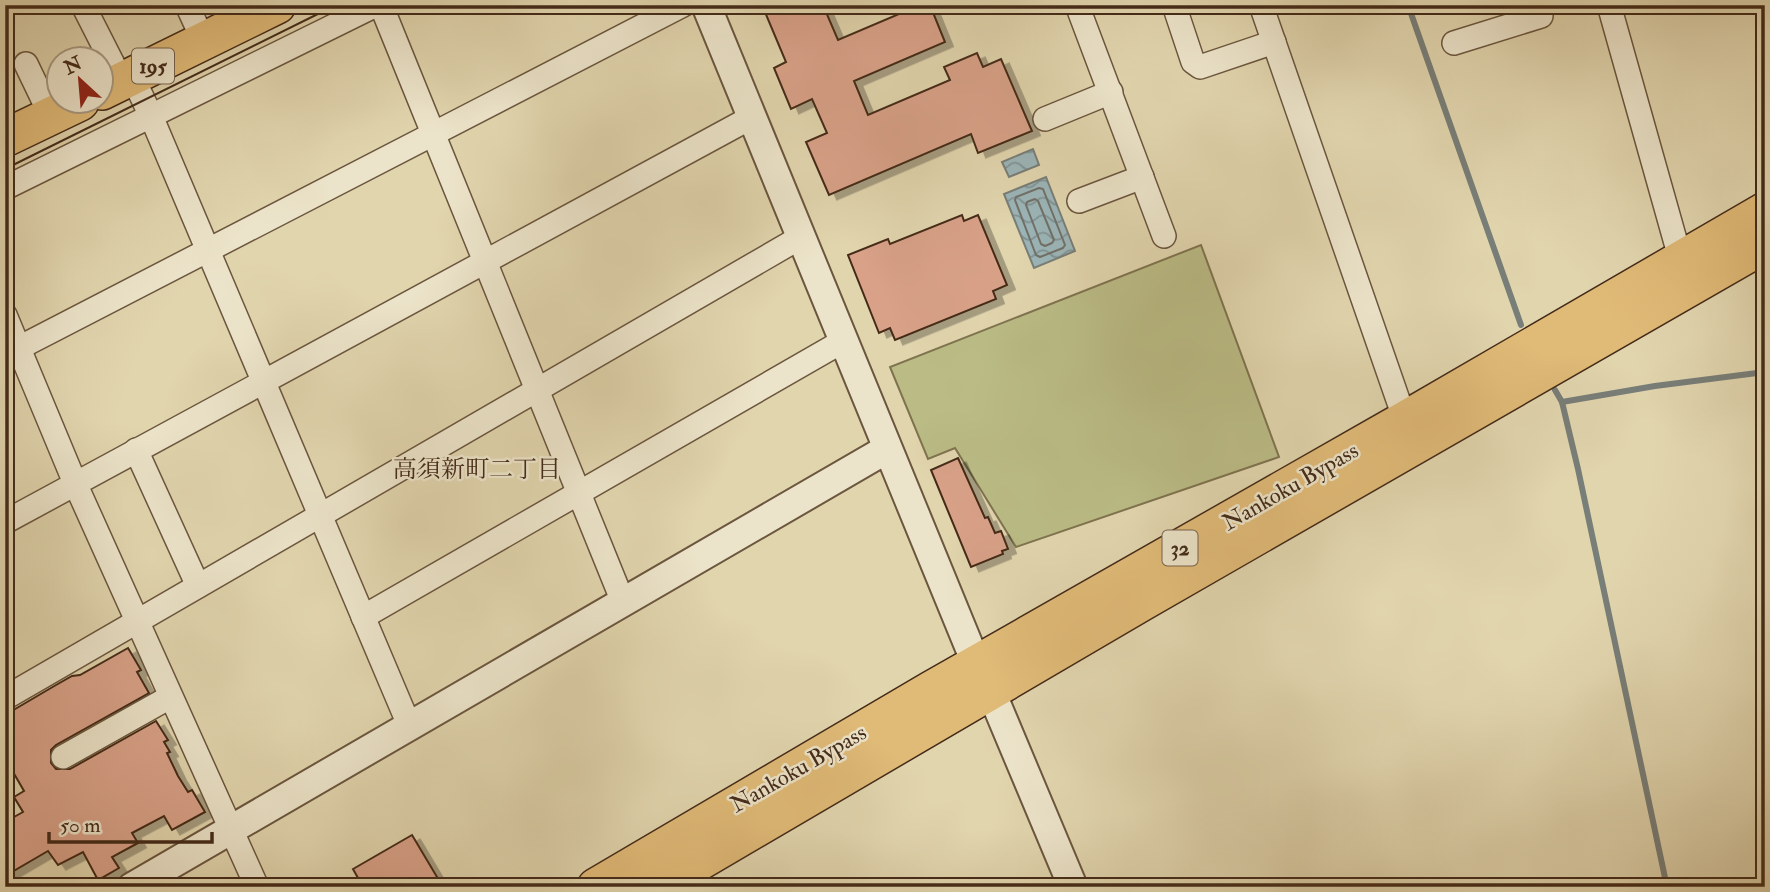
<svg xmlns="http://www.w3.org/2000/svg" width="1770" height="892" font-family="'IM FELL Double Pica','Noto Serif JP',serif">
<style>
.pitch{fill:#babb85;stroke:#7f734f;stroke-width:2}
.water{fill:url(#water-waves);stroke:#787e78;stroke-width:2}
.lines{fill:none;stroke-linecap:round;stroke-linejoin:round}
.shore{stroke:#707068;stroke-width:2}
.stream{stroke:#787e78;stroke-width:6}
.building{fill:#d8a188;stroke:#442b19;stroke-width:2;filter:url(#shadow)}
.minor-casing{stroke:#6b563e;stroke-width:26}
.tertiary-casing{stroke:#6b563e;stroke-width:32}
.trunk-casing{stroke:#442b19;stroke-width:40}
.minor{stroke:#ece4ca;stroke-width:23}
.tertiary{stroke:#ece4ca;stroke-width:28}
.trunk{stroke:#e0ba77;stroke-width:37}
.tram{stroke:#442b19;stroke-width:2}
.labels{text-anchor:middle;stroke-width:5;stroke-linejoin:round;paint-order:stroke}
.shield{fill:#ece4ca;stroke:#76624e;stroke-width:2}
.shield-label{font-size:21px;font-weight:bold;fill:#442b19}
.street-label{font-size:23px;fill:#442b19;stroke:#ece4ca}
.neighbourhood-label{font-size:24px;fill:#442b19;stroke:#ece4ca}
</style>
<defs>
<pattern id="water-waves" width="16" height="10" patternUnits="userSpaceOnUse" patternTransform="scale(1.75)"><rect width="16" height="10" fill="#9bb5b8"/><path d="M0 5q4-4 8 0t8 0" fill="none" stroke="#809395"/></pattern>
<filter id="shadow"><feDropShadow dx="8" dy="4.5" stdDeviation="0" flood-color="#0004"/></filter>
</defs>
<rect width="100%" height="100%" fill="#e1d5ae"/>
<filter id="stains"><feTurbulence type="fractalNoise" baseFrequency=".00286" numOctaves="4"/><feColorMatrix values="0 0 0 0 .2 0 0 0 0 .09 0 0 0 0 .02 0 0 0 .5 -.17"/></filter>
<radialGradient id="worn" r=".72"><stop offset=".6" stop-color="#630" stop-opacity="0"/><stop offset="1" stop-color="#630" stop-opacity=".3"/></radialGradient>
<path class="pitch" d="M1201,245L1279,457L1016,547L955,448L928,459L890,367Z"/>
<g class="water">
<path d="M1033,149L1039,165L1009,177L1002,162Z"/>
<path d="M1046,177L1075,251L1034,268L1004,194Z"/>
</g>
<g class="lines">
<g class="shore">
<path d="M1039,188L1043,189L1065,245L1063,248L1040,257L1036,255L1015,200L1016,197Z"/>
<path d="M1035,199L1038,201L1054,240L1052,243L1045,246L1041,244L1026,205L1027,202Z"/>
</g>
<g class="stream">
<path d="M1408,5L1521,325"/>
<path d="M1555,390L1562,402L1578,469L1667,887"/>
<path d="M1562,402L1655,386L1765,372"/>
</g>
</g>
<g class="building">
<path d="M762,5H823L838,40L920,5H930L945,42L854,81L868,115L950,80L944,67L977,53L983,67L1001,59L1032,131L978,153L971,134L829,195L806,142L827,133L812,99L791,109L774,68L786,62Z"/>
<path d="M962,215L964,221L978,215L1007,285L993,291L996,299L895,340L890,328L879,333L848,255L888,239L890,244Z"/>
<path d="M958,458L985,518L988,517L995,533L1001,531L1008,549L1002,551L1003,554L971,567L931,470Z"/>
<path d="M128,648L141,670L137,672L149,693L56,745L51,750V763L56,769H70L156,721L168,740L164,742L170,752L167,753L178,776L188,792L192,790L205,812L172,830L164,816L132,833L138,843L112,857L119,868L98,880L83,852L58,865L48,851L5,876V822L23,812L14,797L24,791L5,758V715L56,685L72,676L80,675Z"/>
<path d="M412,835L443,887H363L353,869Z"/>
</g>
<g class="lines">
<defs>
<g id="minor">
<path d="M83,5L117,72L132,76L151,116L409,725"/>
<path d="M187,5L204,42"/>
<path d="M381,5L623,602"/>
<path d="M1077,5L1164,236"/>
<path d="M1174,5L1193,62L1200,67L1274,42"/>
<path d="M1261,5L1405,420"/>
<path d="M1609,5L1681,261"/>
<path d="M1454,43L1541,16L1538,5"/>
<path d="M26,64L51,116"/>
<path d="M1045,119L1111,92"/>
<path d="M5,188L376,5"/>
<path d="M1079,201L1142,177"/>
<path d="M5,315L75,483L257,887"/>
<path d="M5,355L683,5"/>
<path d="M136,450L198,586"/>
<path d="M5,522L752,117"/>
<path d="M363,617L843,341"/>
<path d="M5,698L801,237"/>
<path d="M63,757L170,697"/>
</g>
<g id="tertiary">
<path d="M706,5L971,651L979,663L1073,887"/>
<path d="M132,887L887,449"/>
</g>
<g id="trunk">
<path d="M102,91L277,5"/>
<path d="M5,138L80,102"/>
<path d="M596,887L931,690L1405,420L1765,211"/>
<path d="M656,887L1142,602L1765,244"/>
</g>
</defs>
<use href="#minor" class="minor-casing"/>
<use href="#tertiary" class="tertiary-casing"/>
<use href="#trunk" class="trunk-casing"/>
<use href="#minor" class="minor"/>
<use href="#tertiary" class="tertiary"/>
<use href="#trunk" class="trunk"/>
<path class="tram" d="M5,169L336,5"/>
</g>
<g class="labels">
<g class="shield">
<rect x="132" y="48.5" width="42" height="35" rx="5"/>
<rect x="1162.5" y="530.5" width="35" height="35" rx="5"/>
</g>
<g class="shield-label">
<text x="153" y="73">195</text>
<text x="1180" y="555">32</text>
</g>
<g class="street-label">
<text transform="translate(1290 486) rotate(-30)" y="8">Nankoku Bypass</text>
<text transform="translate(798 768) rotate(-30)" y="8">Nankoku Bypass</text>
</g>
<g class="neighbourhood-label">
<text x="477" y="477">高須新町二丁目</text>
</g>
</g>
<rect width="1770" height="892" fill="none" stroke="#e1d5ae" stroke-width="28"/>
<rect x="7" y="7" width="1756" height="878" fill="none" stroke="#442b19" stroke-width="3.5"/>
<rect x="14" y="14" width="1742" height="864" fill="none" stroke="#442b19" stroke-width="2"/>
<g transform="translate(80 80) rotate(334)"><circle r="33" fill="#ece4ca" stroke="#a99a83" stroke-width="2"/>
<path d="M0-5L12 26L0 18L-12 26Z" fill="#8f2418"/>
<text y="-10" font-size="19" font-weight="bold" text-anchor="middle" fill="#442b19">N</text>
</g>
<path d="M49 832v10h163v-10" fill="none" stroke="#442b19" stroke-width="3.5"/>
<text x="60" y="832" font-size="21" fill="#442b19" stroke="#ece4ca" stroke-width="5" paint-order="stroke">50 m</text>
<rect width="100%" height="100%" filter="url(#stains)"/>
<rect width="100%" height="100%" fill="url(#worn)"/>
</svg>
